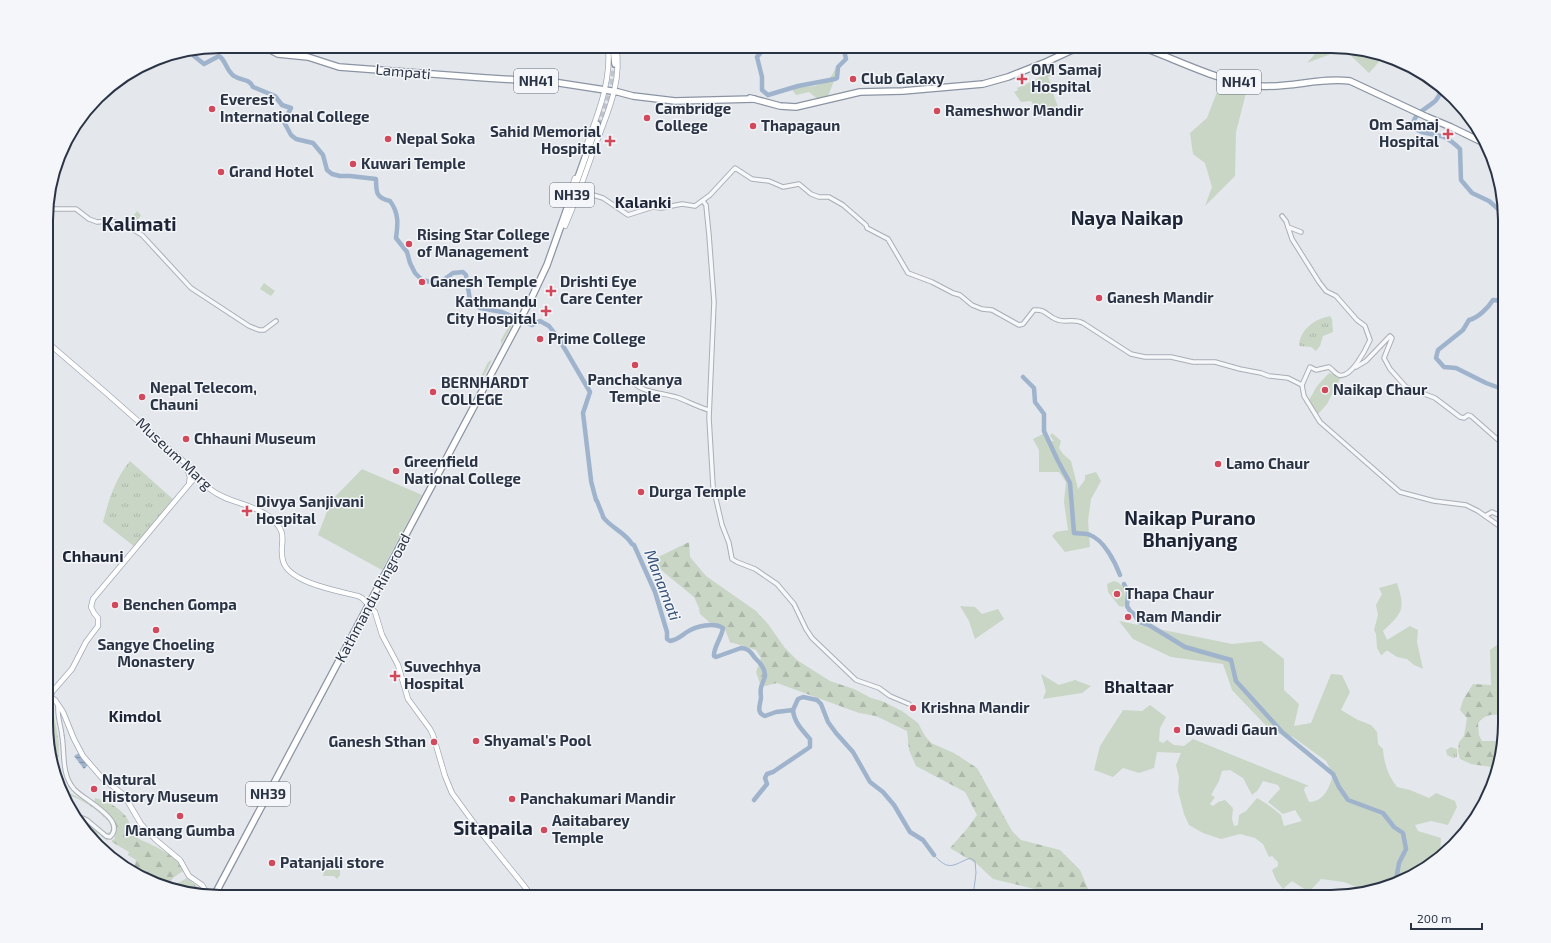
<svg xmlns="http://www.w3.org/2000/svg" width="1551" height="943" font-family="'Exo 2',sans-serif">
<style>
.grass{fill:#c9d6c5;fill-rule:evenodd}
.forest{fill:url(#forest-firs)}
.park{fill:url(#park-tufts)}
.water{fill:url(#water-rules)}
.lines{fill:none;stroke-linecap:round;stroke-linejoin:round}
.stream{stroke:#9fb4cc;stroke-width:1}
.river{stroke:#9fb4cc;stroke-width:4.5}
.highway-tunnel{stroke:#bfc3cb;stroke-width:5.5;stroke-dasharray:5.5 3;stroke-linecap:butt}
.minor-casing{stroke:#a9aeb7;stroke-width:5.5}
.major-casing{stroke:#a3abb8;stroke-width:6}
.highway-casing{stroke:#8b94a3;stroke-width:8}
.minor{stroke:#f7f8fa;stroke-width:3.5}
.major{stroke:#fff;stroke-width:4.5}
.highway{stroke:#fff;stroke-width:5.5}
.poi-dot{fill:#d1495b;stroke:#f4f6f9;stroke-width:1.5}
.labels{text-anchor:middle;stroke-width:3;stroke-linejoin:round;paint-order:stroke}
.shield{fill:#f4f6f9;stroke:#676e7b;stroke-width:1}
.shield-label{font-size:14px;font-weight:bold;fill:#2b3445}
.poi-label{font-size:15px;font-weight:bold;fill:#2b3445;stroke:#f4f6f9;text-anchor:start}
.street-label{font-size:15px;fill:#2b3445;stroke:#f4f6f9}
.neighbourhood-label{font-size:16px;font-weight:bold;fill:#1d2536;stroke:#f4f6f9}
.water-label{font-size:16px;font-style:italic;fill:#34527a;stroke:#f4f6f9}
.quarter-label{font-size:17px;font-weight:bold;fill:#1d2536;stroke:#f4f6f9}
.district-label{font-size:19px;font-weight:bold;fill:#1d2536;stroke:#f4f6f9}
.rim{fill:none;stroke:#2b3445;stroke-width:2}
</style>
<defs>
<pattern id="forest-firs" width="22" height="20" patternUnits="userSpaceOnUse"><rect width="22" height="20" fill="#c9d6c5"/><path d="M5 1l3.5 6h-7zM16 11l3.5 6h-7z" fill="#adb8ab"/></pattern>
<pattern id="park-tufts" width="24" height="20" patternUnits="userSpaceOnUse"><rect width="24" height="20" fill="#c9d6c5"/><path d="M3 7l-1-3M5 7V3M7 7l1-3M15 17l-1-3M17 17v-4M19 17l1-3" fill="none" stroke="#adb8ab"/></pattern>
<pattern id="water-rules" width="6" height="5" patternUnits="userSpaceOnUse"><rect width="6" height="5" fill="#9fb4cc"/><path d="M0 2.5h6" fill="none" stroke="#8293a7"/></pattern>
</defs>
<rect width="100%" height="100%" fill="#e4e7ec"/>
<g class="grass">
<path d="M1322,46L1376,52L1384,56L1369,73L1344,49L1307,63Z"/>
<path d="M840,65L827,99L819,100L809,92L796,95L791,88L815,86L829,80L836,68Z"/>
<path d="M1051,66L1054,74L1048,77L1054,91L1053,93L1058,107L1050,110L1048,116L1042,117L1031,101L1021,102L1014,92L1018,90L1017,88L1031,82L1048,73L1047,67Z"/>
<path d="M1220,84L1246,93L1236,132L1235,176L1205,206L1212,187L1205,163L1193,154L1190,133L1207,118Z"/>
<path d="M137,211L141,215L135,224L130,220Z"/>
<path d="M264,283L275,291L271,296L260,289Z"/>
<path d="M511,322L513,323L501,345V340Z"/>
<path d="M492,360L479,386L476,387L488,362Z"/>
<path d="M1329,373L1341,377L1327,404L1318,414L1309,400L1317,386Z"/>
<path d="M1045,433L1049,441H1054L1050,436L1052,433L1061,441L1059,448L1063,454L1071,461L1078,489L1085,480V475L1096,472L1101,481L1091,499L1088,521L1090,547L1065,552L1052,536L1056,532L1068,530L1064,502L1066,482L1059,472H1039V450L1033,439Z"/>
<path d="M362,469L422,495L382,570L318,535L331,501Z"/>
<path d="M1114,581C1126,584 1125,595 1125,604L1123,607L1119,606L1108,592L1107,584Z"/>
<path d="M1397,583C1406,610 1402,613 1383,631L1387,640L1410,626L1418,630L1417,642L1423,669L1414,665L1407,659L1397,657L1388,651H1386L1382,655H1381L1377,648L1376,634L1374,630L1378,615L1376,605L1382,594L1379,588Z"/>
<path d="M960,606L975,607L982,614L998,609L1004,619L975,639L969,621Z"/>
<path d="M1119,621L1232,644L1261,641L1284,659V690L1299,704L1294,726L1311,723L1331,674L1342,675L1350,692L1341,710L1358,720L1371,725L1377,732L1378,744L1383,749C1384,763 1388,776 1397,787L1410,790L1429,798L1436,793L1455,801L1457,807L1448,825L1431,821L1415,825L1418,831L1441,838L1440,857L1418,874L1363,890L1344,882L1321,879L1309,892L1292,881L1283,889L1276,880L1272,870L1278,866V862L1272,856L1269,857L1263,844L1255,838L1240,834L1221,839L1203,833L1189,825L1184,814L1178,791L1179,777L1176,765L1181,753L1157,752L1154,768L1139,773L1123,768L1113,777L1094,770L1100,746L1123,710L1142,711L1150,705L1166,717L1160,728L1159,741L1163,743L1167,740L1174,745L1184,746L1193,739L1309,786L1305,787L1304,790L1309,802C1324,802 1330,787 1333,774L1326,761L1293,737L1272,732L1232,690L1223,664L1171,657L1133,639ZM1230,770L1243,778L1252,795L1258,790L1263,781L1278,785L1280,789L1268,802L1283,814L1295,810L1302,821L1284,826L1281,815L1267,804L1257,798L1246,811L1239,815L1238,825L1234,826L1232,819L1233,808L1225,800L1218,802L1213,806L1210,804L1215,797L1211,795L1219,781L1222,771Z"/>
<path d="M1505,639V692L1493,689L1491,685L1490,650Z"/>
<path d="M1041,674L1059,685L1075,680L1091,686L1082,693L1043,699L1046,691Z"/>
<path d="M324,870H340V875L337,879L334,876H323Z"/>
</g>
<g class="forest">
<path d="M689,542L690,557L706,576L756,611L768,624L785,648L797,660L830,681L854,689L871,698L882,701L902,711L918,723L925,736L931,743L954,753L977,768L1012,831L1021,840L1060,850L1080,870L1091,896L1053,897L1043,891L993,879L977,864L950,848L966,830L977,815L965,792L916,766L909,750L907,731L876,716L859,713L777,683L761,687L756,672L761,658L756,650L730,642L724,627L709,622L700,614L699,608L694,597L650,561Z"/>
<path d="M1473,684L1491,685L1493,689L1505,692V716C1492,714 1487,713 1478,723L1479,735L1482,741H1503L1494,770L1491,767L1471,764L1460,759L1458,751L1459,742L1464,736L1467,718L1460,710L1463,700Z"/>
<path d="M47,712L54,715L59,744L58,766L69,793C88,801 99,809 112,826V830L109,834H107L86,818L73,812L72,811L90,820L107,833L110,832L112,826C100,811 87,802 69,795L71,808L47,745Z"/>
<path d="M95,798C107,801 122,808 128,820C131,826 134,834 139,839C142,841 147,842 150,844C162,850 179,858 183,871L173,878L167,888L133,874L136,860L128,855L129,852L112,842V840L108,839L107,841L98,833L96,839L75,819L74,816L84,820L107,839L114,840C120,820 108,814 94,802Z"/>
</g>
<g class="park">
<path d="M1330,316L1332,319L1333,332L1323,336L1320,346L1316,351L1311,347L1299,346C1300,329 1315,319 1330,316Z"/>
<path d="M130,461L174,500L135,547L103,522C109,499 115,479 130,461Z"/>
<path d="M1451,747L1457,749V757L1453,758L1447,755L1446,750Z"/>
<path d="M187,878L202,891V895L175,891L169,888Z"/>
</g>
<path class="water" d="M79,753L88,765L84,769L74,756Z"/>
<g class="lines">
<path class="stream" d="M934,855C949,872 953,865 970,858L975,861L976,873L973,897"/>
<g class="river">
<path d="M766,46L757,57L762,77V90L768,95L798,86L835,79L837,78L838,67L846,59L843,46"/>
<path d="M193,51L194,56L204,64L219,56C226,60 226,71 234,76C241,81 249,78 253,87L275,96L282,105L291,108L284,122L291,135L296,139L313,143L323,155L327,170L332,174L340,176H350L376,179C376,192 376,198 390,201C399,213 398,224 396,238L407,252L410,263L415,273L422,280L431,282L442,281L453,273L463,272L466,275L470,300L480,308L502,312L532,325L540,321L549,326L559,339L590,392L583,413L591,480"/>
<path d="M1441,92C1439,95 1437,100 1434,102C1426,109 1412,114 1413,127C1422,135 1434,133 1444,137C1450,140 1455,144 1460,149L1461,180L1472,193L1489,201L1505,215"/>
<path d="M1505,301L1493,300C1488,308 1478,318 1469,320L1463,330L1438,350L1436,358L1444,367L1456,368L1486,383L1505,390"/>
<path d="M1023,377L1034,388L1035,402L1044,414V431L1058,461L1070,483L1074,533C1079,534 1086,533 1090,535C1104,540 1115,562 1120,575"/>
<path d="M591,481L596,500"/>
<path d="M597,501L603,516"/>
<path d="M603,517C611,528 625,532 632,544"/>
<path d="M634,545L655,592L667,632V639L670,641C677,640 681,636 687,632C696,626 714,622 723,628C722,637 713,648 714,656L716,657L741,648C749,648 751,653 755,658C760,663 764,667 765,674C766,678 761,684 761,688C760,691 761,695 761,698C760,705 756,713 765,716L776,712L793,710C794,722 802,730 810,739V747L773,772L767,774L765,778L767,784L754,800"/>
<path d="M1124,584L1128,592L1127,606L1130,611L1134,614L1139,622L1149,625L1185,647L1231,660L1236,681L1283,733L1333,774L1339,787L1348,800L1383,813L1394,827L1403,833L1406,849L1399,863L1396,880"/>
<path d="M793,710L798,699L803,697L817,700L821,704L828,722L836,733L853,752L870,782L883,792L894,805L910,832L923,840L934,855"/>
</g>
<path class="highway-tunnel" d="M599,125L611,92L615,64"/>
<defs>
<g id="minor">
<path d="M580,191L603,198L628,215L653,207L661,208L682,204L695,206L710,195L735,168L752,179L769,181L783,187L799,184L811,194L819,197H829L843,205L866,225L867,228L888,239L908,273L932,282L953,293L960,295L972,305L982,309L992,310L1019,325L1023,324L1034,310C1047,309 1047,317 1058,320C1067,323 1074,318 1083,323L1131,354L1145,357H1171L1193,362H1215L1240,369L1261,373L1269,376L1288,378L1302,385L1304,396L1320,422L1400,492L1434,501L1466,505L1478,511L1505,530"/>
<path d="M703,201L706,205L709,235L714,302L709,418L713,486L722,525L729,543L732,559L737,562L755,569L777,584L794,604L806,629L812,638L856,680L879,688L890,696L909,704"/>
<path d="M47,204L52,209H76L89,219L97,222L110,221L124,224L142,235L191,288L249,326L259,330H264L276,321"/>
<path d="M1282,216L1286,221L1288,227L1301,232"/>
<path d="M1288,227L1292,239L1319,282L1326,291L1336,296L1357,320L1365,326L1370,340C1366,349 1351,379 1339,375C1336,374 1332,369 1329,367L1316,370L1310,367L1302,385"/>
<path d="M1356,367L1366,361L1390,336L1392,338L1384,358L1390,369L1406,387L1435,398L1460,417L1464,418L1468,415L1471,416L1505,446"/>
<path d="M634,383C643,393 666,393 679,398C689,402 698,407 709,410"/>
<path d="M1485,516L1492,512L1505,518"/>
<path d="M58,706C57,716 61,726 62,736C65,753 61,774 74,789C82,799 128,820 110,837L106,836L87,820L73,814"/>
</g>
<g id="major">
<path d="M584,152C596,118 612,83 608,46"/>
<path d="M567,201L575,178"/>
<path d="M565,226C576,201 585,175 594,149C606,116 623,82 616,46"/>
<path d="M47,342C87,376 126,410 164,444C172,452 182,459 189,467C196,475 201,482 210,489C227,503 252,503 270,517C291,535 278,542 283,561C289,583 339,591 358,596L362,598L375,612L382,635L398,665L408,699L430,729L433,735L445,776L452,793L479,830L525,887L532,897"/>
<path d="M187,468L190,477L189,484"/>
<path d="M49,696L55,700L63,712L74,739L83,756L102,778L124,795L141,824L156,840L180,860L189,876L202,885L208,895"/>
<path d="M51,696L52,692L72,669L86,642L98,626V618L94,613L91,607L93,599L196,476"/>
</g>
<g id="highway">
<path d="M263,46L278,54L308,57L339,67L486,78L553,82L618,92L633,96L675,101L754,99"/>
<path d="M613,46L615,64"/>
<path d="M1139,46C1176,59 1223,84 1261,86C1290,88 1322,77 1350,81L1427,117L1451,127L1486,144"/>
<path d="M750,98L780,106L796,107L860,92L903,91L983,84L1008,77L1046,62L1070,51L1087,46"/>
<path d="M214,896L531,299L547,265L597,124"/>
</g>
</defs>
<use href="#minor" class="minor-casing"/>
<use href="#major" class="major-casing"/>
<use href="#highway" class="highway-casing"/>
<use href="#minor" class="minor"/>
<use href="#major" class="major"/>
<use href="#highway" class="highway"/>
</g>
<g class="poi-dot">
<circle cx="853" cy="79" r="4"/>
<path d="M1020 73h4v4h4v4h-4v4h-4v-4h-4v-4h4z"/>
<circle cx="212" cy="109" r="4"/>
<circle cx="937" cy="111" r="4"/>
<circle cx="647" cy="118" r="4"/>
<circle cx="753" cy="126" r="4"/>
<path d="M1446 128h4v4h4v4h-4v4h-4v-4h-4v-4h4z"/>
<circle cx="388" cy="139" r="4"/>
<path d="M608 135h4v4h4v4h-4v4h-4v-4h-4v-4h4z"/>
<circle cx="353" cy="164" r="4"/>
<circle cx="221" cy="172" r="4"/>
<circle cx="409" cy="244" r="4"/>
<circle cx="422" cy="282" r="4"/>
<path d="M549 285h4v4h4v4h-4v4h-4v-4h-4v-4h4z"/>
<circle cx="1099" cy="298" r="4"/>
<path d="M544 305h4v4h4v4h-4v4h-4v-4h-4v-4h4z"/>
<circle cx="540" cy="339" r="4"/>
<circle cx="635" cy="365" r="4"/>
<circle cx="1325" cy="390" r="4"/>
<circle cx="433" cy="392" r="4"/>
<circle cx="142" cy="397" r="4"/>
<circle cx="186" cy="439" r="4"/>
<circle cx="1218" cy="464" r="4"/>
<circle cx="396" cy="471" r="4"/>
<circle cx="641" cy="492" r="4"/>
<path d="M245 505h4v4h4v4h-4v4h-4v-4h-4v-4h4z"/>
<circle cx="1117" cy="594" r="4"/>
<circle cx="115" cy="605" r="4"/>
<circle cx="1128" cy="617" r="4"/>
<circle cx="156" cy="630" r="4"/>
<path d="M393 670h4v4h4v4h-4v4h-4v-4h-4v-4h4z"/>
<circle cx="913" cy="708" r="4"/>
<circle cx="1177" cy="730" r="4"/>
<circle cx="476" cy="741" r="4"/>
<circle cx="434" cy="742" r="4"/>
<circle cx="94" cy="789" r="4"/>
<circle cx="512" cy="799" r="4"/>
<circle cx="180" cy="816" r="4"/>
<circle cx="544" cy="830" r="4"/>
<circle cx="272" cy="863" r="4"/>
</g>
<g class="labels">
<g class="shield">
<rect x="514" y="69" width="44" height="24" rx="3"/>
<rect x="1217" y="70" width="44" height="24" rx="3"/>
<rect x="550" y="183" width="44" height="24" rx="3"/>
<rect x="246" y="782" width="44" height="24" rx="3"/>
</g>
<g class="shield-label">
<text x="536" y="86">NH41</text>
<text x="1239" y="87">NH41</text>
<text x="572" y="200">NH39</text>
<text x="268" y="799">NH39</text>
</g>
<g class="poi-label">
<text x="1031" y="75">OM Samaj<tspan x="1031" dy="17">Hospital</tspan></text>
<text x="861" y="84">Club Galaxy</text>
<text x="220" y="105">Everest<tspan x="220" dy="17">International College</tspan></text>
<text x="655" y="114">Cambridge<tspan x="655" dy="17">College</tspan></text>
<text x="945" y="116">Rameshwor Mandir</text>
<text x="1439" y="130" text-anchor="end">Om Samaj<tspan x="1439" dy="17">Hospital</tspan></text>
<text x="761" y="131">Thapagaun</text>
<text x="601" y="137" text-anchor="end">Sahid Memorial<tspan x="601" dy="17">Hospital</tspan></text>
<text x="396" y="144">Nepal Soka</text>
<text x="361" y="169">Kuwari Temple</text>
<text x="229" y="177">Grand Hotel</text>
<text x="417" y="240">Rising Star College<tspan x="417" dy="17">of Management</tspan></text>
<text x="430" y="287">Ganesh Temple</text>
<text x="560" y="287">Drishti Eye<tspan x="560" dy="17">Care Center</tspan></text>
<text x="1107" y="303">Ganesh Mandir</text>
<text x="537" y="307" text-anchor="end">Kathmandu<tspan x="537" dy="17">City Hospital</tspan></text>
<text x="548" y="344">Prime College</text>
<text x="635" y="385" text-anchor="middle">Panchakanya<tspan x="635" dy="17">Temple</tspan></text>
<text x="441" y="388">BERNHARDT<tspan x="441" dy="17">COLLEGE</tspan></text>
<text x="150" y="393">Nepal Telecom,<tspan x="150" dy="17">Chauni</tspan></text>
<text x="1333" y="395">Naikap Chaur</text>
<text x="194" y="444">Chhauni Museum</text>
<text x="404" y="467">Greenfield<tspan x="404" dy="17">National College</tspan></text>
<text x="1226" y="469">Lamo Chaur</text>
<text x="649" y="497">Durga Temple</text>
<text x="256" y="507">Divya Sanjivani<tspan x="256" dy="17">Hospital</tspan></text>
<text x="1125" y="599">Thapa Chaur</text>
<text x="123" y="610">Benchen Gompa</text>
<text x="1136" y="622">Ram Mandir</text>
<text x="156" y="650" text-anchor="middle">Sangye Choeling<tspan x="156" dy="17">Monastery</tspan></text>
<text x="404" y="672">Suvechhya<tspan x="404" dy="17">Hospital</tspan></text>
<text x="921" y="713">Krishna Mandir</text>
<text x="1185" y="735">Dawadi Gaun</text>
<text x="484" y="746">Shyamal's Pool</text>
<text x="426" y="747" text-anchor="end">Ganesh Sthan</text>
<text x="102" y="785">Natural<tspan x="102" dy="17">History Museum</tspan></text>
<text x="520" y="804">Panchakumari Mandir</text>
<text x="552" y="826">Aaitabarey<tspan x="552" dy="17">Temple</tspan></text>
<text x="180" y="836" text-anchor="middle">Manang Gumba</text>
<text x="280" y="868">Patanjali store</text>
</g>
<g class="street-label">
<text transform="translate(403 72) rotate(5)" y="5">Lampati</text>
<text transform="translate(174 454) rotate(43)" y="5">Museum Marg</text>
<text transform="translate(373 598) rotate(-62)" y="5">Kathmandu Ringroad</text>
</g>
<g class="neighbourhood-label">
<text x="643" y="208">Kalanki</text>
<text x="93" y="562">Chhauni</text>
<text x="135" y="722">Kimdol</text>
</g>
<g class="water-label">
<text transform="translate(663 585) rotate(69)" y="6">Manamati</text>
</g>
<g class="quarter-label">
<text x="1139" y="693">Bhaltaar</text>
</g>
<g class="district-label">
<text x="1127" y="225">Naya Naikap</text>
<text x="139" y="231">Kalimati</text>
<text x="1190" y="525">Naikap Purano<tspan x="1190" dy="22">Bhanjyang</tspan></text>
<text x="493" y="835">Sitapaila</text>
</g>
</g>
<path d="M0 0H1551V943H0ZM220 53H1331A167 167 0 0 1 1498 220V723A167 167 0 0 1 1331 890H220A167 167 0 0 1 53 723V220A167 167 0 0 1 220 53Z" fill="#f4f6f9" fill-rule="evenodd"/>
<path class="rim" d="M220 53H1331A167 167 0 0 1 1498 220V723A167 167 0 0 1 1331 890H220A167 167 0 0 1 53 723V220A167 167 0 0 1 220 53Z"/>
<path d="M1411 923v6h71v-6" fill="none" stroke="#2b3445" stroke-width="2"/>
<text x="1417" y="923" font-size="12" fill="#2b3445" stroke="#f4f6f9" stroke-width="3" paint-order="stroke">200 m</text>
</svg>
